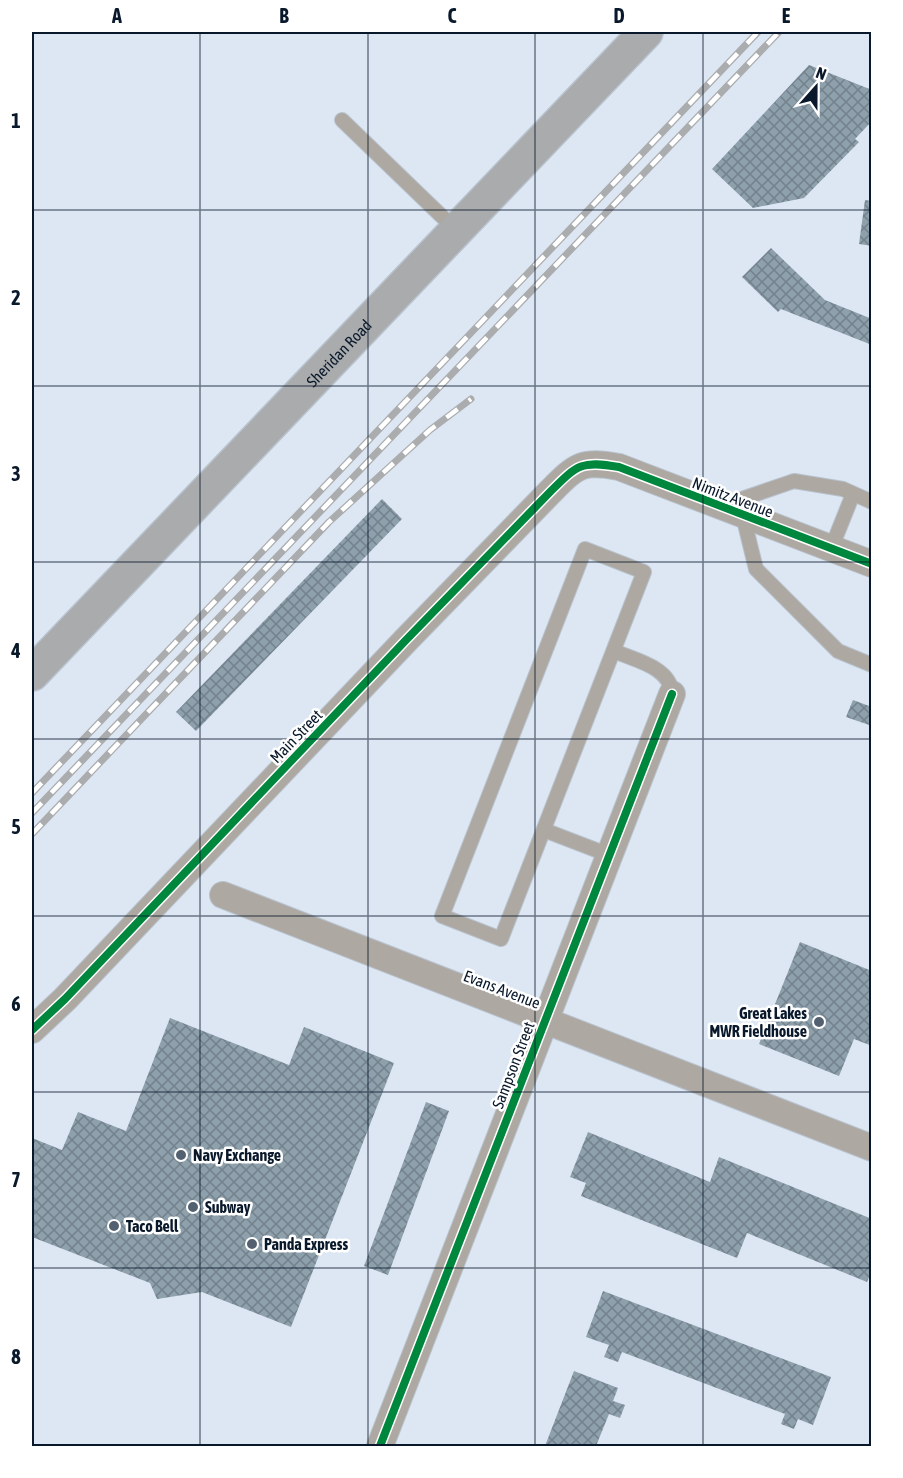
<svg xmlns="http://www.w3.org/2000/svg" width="903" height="1478" font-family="'Asap Condensed',sans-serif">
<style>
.building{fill:url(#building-cross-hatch)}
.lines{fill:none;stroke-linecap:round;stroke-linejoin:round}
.lane-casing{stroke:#b8c2cd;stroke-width:16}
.street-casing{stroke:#b8c2cd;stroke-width:28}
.highway-casing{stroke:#b8c2cd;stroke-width:36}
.lane{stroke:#ada8a1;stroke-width:14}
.street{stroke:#ada8a1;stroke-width:26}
.highway{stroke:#aaabac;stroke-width:33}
.rail-casing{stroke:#abacad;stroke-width:7}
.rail{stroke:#fff;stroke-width:4.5;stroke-dasharray:14;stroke-linecap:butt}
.cycleway-casing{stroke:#fff;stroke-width:11}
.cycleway{stroke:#00873e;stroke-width:8}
.grid{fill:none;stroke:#09182a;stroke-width:1.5;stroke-opacity:0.55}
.poi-dot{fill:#536070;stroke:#fff;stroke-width:2}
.labels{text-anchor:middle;stroke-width:5;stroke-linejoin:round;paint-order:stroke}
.street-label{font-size:16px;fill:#09182a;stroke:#fff}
.poi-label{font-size:16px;font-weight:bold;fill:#09182a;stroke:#fff;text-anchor:start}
.neatline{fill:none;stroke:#09182a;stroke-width:2}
.grid-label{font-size:20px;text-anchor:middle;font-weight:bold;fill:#09182a}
</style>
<defs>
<pattern id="building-cross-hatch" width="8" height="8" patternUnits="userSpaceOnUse" patternTransform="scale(1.5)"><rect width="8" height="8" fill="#8ea0ac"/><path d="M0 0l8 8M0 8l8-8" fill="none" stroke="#72818c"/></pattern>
</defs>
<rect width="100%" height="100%" fill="#dde7f3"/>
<g class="building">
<path d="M809,65L872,90V121L855,139L859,142L804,198L753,208L712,169Z"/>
<path d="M865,200L872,201V246L859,244Z"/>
<path d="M771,248L825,300L872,319V345L781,309L778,312L742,277Z"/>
<path d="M382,499L402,519L196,731L176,712Z"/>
<path d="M853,700L872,707V726L846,717Z"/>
<path d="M800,942L872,971V999L869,1004L872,1005V1046L854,1039L839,1076L759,1044Z"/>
<path d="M170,1018L289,1065L304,1027L394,1063L291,1327L202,1292L157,1299L150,1283L32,1237V1138L62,1150L78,1112L126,1131Z"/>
<path d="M426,1102L449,1111L388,1275L364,1266Z"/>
<path d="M588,1132L710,1182L719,1157L872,1219L869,1231L872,1232V1270L867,1282L747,1233L737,1258L581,1196L586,1183L570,1177Z"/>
<path d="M603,1291L831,1377L813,1425L798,1419L794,1429L781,1424L785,1414L622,1352L618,1362L604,1357L609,1345L586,1337Z"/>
<path d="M574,1371L618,1388L613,1401L625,1405L620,1418L609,1414L596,1446H545Z"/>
</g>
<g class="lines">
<defs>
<g id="lane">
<path d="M342,120L456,230"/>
<path d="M724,505L794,481L843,489L872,502"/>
<path d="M743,516L756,569L838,651L872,665"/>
<path d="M585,549L644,572L501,939L442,916Z"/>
<path d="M831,549L853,494"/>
<path d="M614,651C634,660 671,667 672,694"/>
<path d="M544,830L609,855"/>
</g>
<g id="street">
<path d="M223,895L872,1148"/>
<path d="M32,1030L65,999L406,640L550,492C577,465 581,460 619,467L872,564"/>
<path d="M380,1446L672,694"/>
</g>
<g id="highway">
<path id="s1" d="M32,674L646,32"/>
</g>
</defs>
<use href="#lane" class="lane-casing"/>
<use href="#street" class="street-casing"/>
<use href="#highway" class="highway-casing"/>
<use href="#lane" class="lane"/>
<use href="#street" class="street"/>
<use href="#highway" class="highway"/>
<defs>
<g id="rail">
<path d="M32,793L758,32"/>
<path d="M32,813L779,32"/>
<path d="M32,834L329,522L430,430L471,399"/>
</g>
</defs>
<use href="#rail" class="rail-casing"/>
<use href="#rail" class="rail"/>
<defs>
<g id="cycleway">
<path d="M32,1030L65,999L406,640L550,492C577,465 581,460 619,467L872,564"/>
<path d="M380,1446L672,694"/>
</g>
</defs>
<use href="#cycleway" class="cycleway-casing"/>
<use href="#cycleway" class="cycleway"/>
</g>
<path class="grid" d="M200,32V1446M368,32V1446M535,32V1446M703,32V1446M32,210H872M32,386H872M32,562H872M32,739H872M32,916H872M32,1092H872M32,1268H872"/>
<g class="poi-dot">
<circle cx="819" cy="1022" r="6"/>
<circle cx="181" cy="1155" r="6"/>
<circle cx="193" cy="1207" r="6"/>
<circle cx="114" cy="1226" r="6"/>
<circle cx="252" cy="1244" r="6"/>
</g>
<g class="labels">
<g class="street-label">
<text dy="6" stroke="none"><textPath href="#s1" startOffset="444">Sheridan Road</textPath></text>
<text transform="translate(733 497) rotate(21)" y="6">Nimitz Avenue</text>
<text transform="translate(296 736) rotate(-46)" y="6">Main Street</text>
<text transform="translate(502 989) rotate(21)" y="6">Evans Avenue</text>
<text transform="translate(513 1065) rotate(-69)" y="6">Sampson Street</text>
</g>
<g class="poi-label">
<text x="807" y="1019" text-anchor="end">Great Lakes<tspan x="807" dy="18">MWR Fieldhouse</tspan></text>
<text x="193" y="1161">Navy Exchange</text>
<text x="205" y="1213">Subway</text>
<text x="126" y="1232">Taco Bell</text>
<text x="264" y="1250">Panda Express</text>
</g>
</g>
<rect width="903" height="1478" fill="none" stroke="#ffffff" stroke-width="66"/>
<g transform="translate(816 87) rotate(21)" stroke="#ffffff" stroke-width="4.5" paint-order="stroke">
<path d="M0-4.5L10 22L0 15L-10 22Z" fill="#09182a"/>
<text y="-9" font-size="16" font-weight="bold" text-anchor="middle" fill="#09182a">N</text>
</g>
<rect x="33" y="33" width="837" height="1412" class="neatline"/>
<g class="grid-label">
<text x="117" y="23">A</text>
<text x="284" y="23">B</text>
<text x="452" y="23">C</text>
<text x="619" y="23">D</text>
<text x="786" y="23">E</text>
<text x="16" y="128">1</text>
<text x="16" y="305">2</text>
<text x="16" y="481">3</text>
<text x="16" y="658">4</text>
<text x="16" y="834">5</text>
<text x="16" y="1011">6</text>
<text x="16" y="1187">7</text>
<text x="16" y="1364">8</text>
</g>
</svg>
